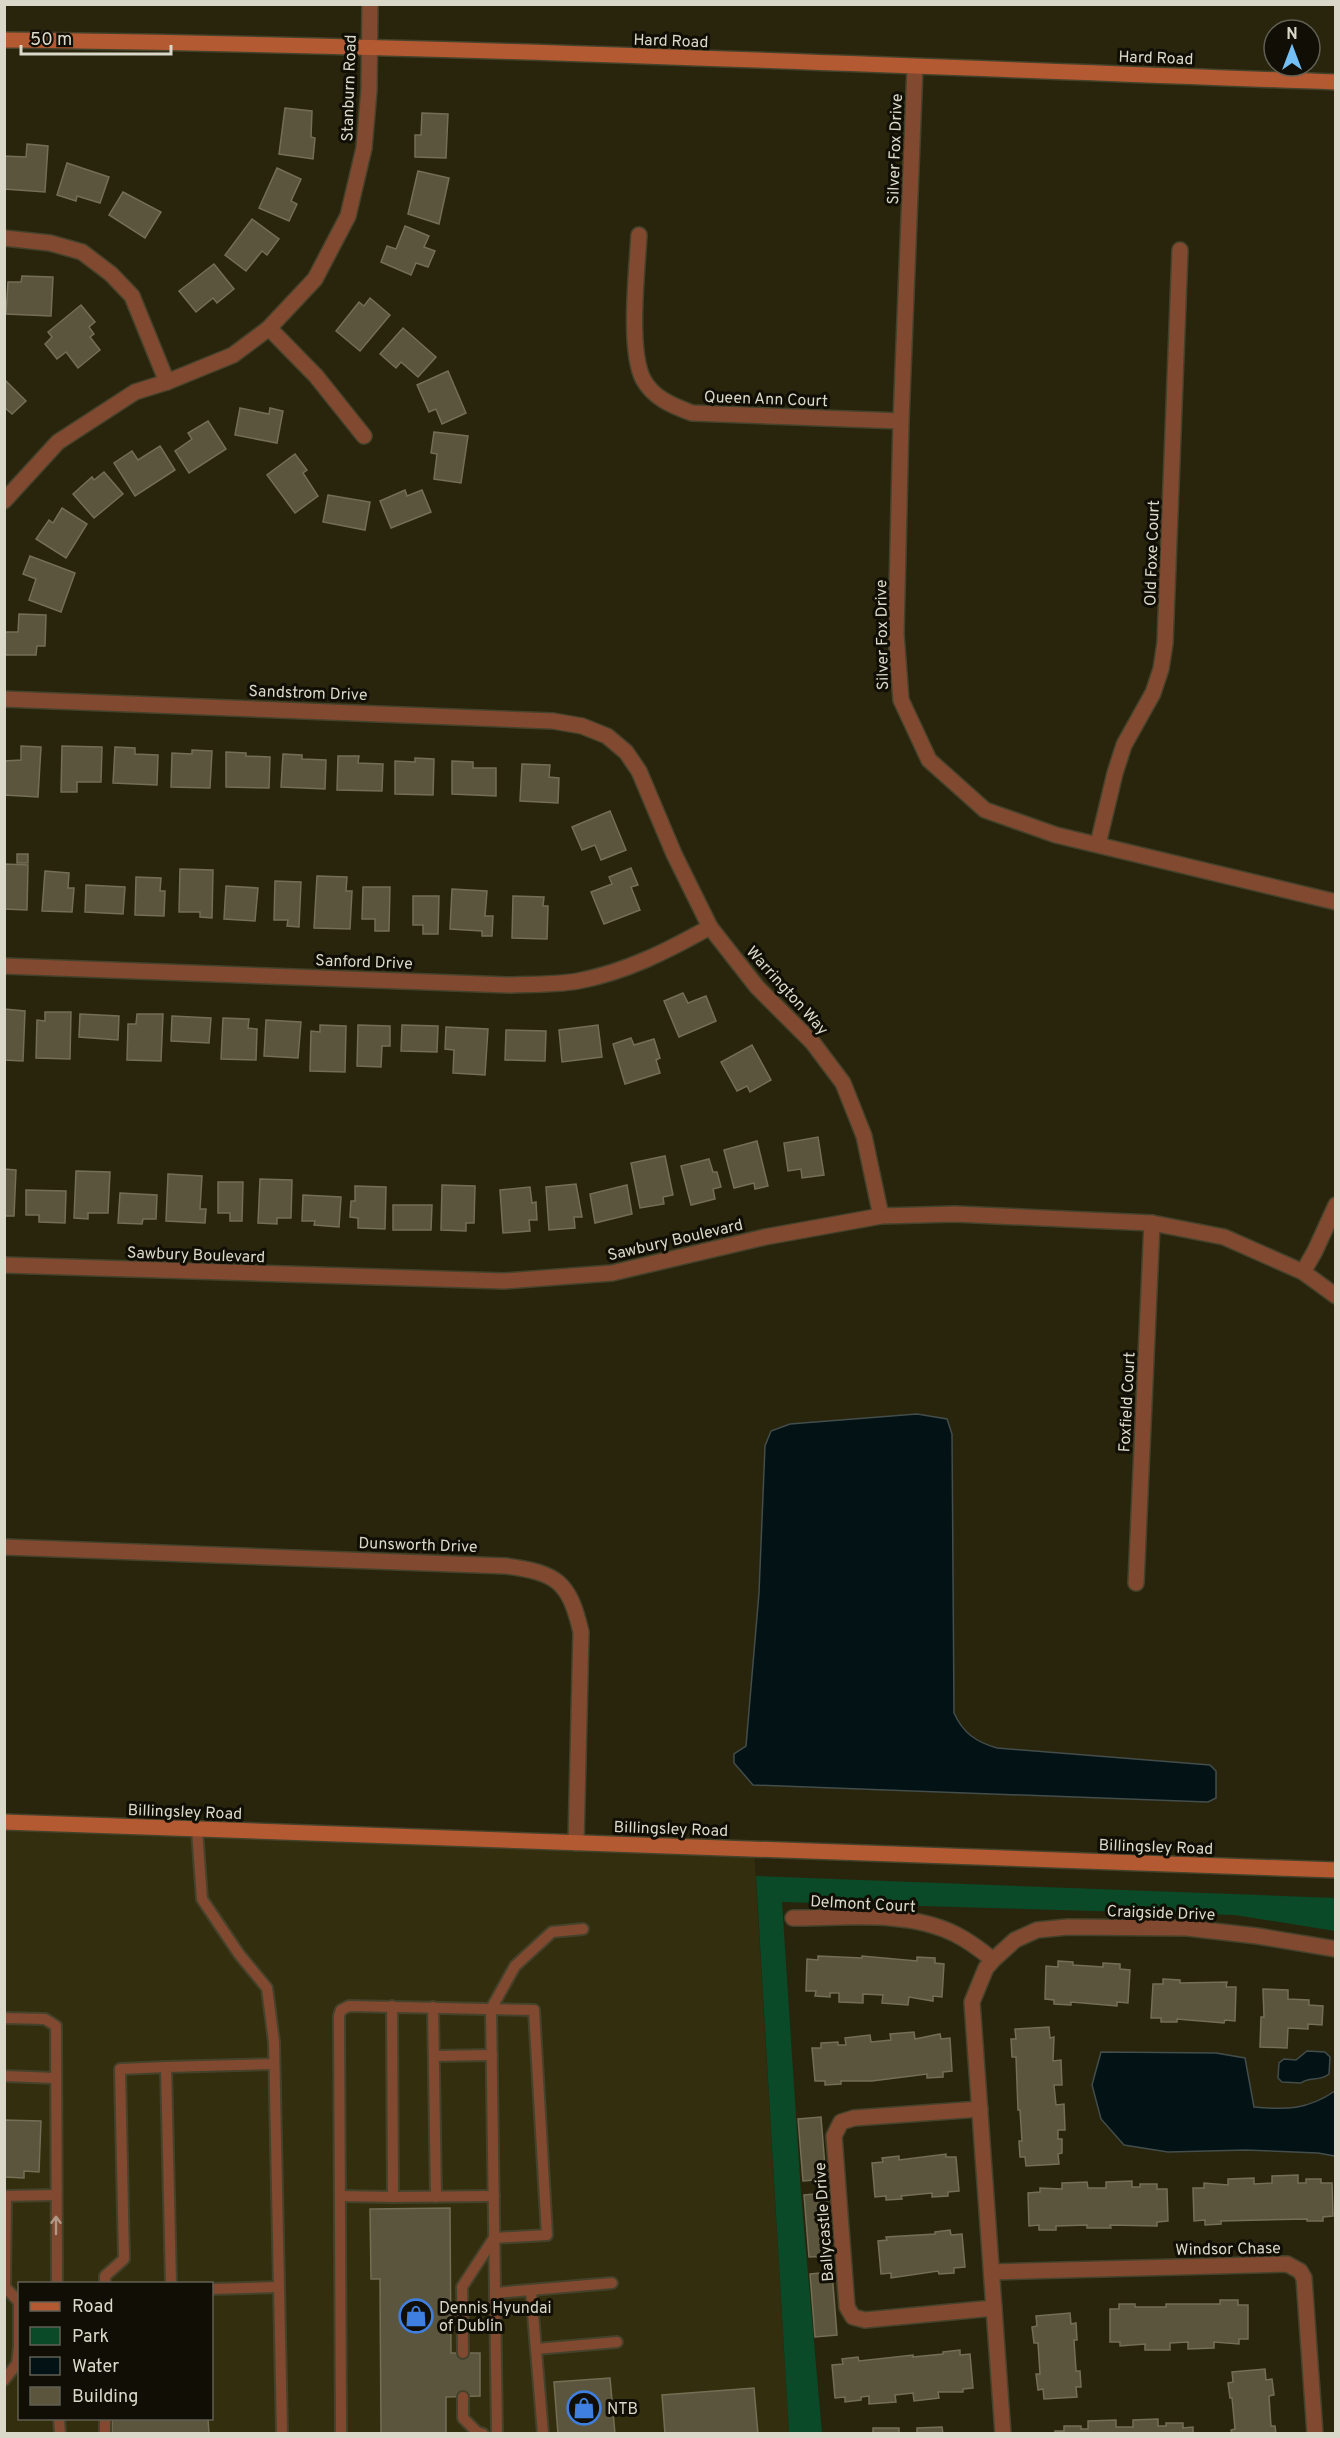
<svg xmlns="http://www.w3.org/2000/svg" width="1340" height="2438" font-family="Overpass,sans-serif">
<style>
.built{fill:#332e0d;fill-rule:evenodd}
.green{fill:#0a4a28}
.water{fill:#021215;stroke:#434d4b;stroke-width:1.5}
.building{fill:#5a553c;stroke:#736e54;stroke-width:1.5}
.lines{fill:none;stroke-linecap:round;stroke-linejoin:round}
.lane-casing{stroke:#45422b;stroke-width:14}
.street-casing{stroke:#45422b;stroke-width:18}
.secondary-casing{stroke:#45422b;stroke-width:18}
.lane{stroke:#804930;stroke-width:10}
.street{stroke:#804930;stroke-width:15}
.secondary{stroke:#b35a32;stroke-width:15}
.oneway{stroke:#b29884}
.labels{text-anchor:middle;stroke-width:6;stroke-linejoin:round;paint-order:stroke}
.street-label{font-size:16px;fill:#dad8c9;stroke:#100e05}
.poi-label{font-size:16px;fill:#dad8c9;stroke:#100e05;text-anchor:start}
</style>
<rect width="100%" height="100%" fill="#29250d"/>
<path class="built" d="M5,1822L754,1849L789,2433L5,2434ZM20,2284H212V2418H20Z"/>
<path class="green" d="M756,1876L1335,1898V1931L1235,1915L782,1902L801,2194L822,2433H789Z"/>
<g class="water">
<path d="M917,1414L947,1419L952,1434L954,1713C963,1733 976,1742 997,1748L1210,1765L1216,1771V1798L1208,1802L753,1785L734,1763V1754L746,1746L759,1593L765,1446L771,1431L790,1424Z"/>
<path d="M1307,2051L1325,2052L1330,2057L1329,2074C1319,2082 1309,2076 1301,2083L1282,2082L1278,2078L1279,2063L1284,2059L1296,2060Z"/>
<path d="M1101,2052L1216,2053L1245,2058L1254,2107C1286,2110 1307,2110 1335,2091V2156L1318,2153L1246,2150L1168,2152L1124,2145L1101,2119L1092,2085Z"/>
</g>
<g class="building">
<path d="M285,108L312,111L311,137L315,138L313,159L279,154Z"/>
<path d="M422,113L448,114L446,158L415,157V135H421Z"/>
<path d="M27,144L48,146L45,192L4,189V156L26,157Z"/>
<path d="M67,163L109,177L100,203L77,196L76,201L57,195Z"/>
<path d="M277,168L301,179L291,201L297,204L289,221L259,208Z"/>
<path d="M418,171L449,178L439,224L408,214Z"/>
<path d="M123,192L161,212L145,238L109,215Z"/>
<path d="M252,219L279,239L267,255L262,251L246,271L225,255Z"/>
<path d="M405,226L429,236L424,247L435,251L428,267L416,263L411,275L381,262L387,246L396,249Z"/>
<path d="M214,264L234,289L217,303L213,298L196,312L179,291Z"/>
<path d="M22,276L53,277L51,316L6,314L8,282H21Z"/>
<path d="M370,298L390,315L360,351L336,331L359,302L364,306Z"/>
<path d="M81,305L95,322L89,327L94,334L90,337L100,350L78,368L66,352L57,359L45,344L52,337L48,332Z"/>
<path d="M403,328L436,357L418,377L401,362L396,368L380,354Z"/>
<path d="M448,371L466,413L442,424L436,409L429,412L417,385Z"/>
<path d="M4,379L26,401L12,414L4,407Z"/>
<path d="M240,408L269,414L270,408L283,411L277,443L235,435Z"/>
<path d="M208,421L226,449L189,473L175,451L192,439L188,433Z"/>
<path d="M434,432L468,436L461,483L434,479L437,454L431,453Z"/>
<path d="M160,446L175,470L135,496L114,463L132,451L138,460Z"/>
<path d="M295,454L307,470L303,473L318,496L295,513L267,475Z"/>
<path d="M104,472L123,494L94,518L73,494L92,477L94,480Z"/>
<path d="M405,490L407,496L422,490L431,512L391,528L380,501Z"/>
<path d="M328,495L370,502L365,530L323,522Z"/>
<path d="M62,508L87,524L66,558L36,539L49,520L53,523Z"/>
<path d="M30,556L75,573L61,612L29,600L36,579L23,574Z"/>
<path d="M19,614L46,615L45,646H37L36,655H4L5,632H18Z"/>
<path d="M21,746L41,747L38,797L4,795V761L21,760Z"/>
<path d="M62,746L102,747L101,782H77V792H61Z"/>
<path d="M115,747L135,748V754L158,755L157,785L113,783Z"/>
<path d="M192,750L212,751L210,788L171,787L172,753L192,754Z"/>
<path d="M226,752L246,753V756L270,757L269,788L226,787Z"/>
<path d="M283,754L302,755V759L326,760L325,789L281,787Z"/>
<path d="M338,756H359L358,763L383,764L382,791L337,790Z"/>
<path d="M415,758L434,759L433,795L395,794V761L415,762Z"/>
<path d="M452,761L473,762V768H496V796L452,794Z"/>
<path d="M522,764L550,765L549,777L559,778L558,803L520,801Z"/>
<path d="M610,811L626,850L601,860L595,845L582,850L572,827Z"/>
<rect x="17" y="854" width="11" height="9"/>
<path d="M4,864L28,865L27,910L4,909Z"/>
<path d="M631,868L638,885L631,887L640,910L604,924L591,892L612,884L609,877Z"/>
<path d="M180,869L213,870L212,918L200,917V912H179Z"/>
<path d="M45,871L69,873L68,888H74L72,912L42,911Z"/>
<path d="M317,876L347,877L346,891H352L350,929L314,928Z"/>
<path d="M136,877L161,878L160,891H165L164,916L135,915Z"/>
<path d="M275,881L301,882L299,927L287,926L288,920H274Z"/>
<path d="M86,885L125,887L123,914L85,912Z"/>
<path d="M226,886L258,888L255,921L224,919Z"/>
<path d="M363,887H390L389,931H375V919H362Z"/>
<path d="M452,889L487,891L485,916H493L492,936H482V931L450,929Z"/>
<path d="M413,896H439L438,934H423V925H413Z"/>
<path d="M513,896L544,897L543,906H548L547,939L512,938Z"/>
<path d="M683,993L688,1003L706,996L716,1021L679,1037L664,1001Z"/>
<path d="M4,1009L25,1011L23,1061L4,1060Z"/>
<path d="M45,1012H71L70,1059L36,1058L37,1020L45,1021Z"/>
<path d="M80,1014L119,1016L118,1040L79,1037Z"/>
<path d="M137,1014H163L161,1061L127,1060L128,1024H136Z"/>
<path d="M172,1016L211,1018L209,1043L171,1041Z"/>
<path d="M223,1018L249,1019L248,1028L257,1029L256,1060L221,1059Z"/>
<path d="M266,1020L301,1022L298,1058L264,1056Z"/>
<path d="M320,1025L346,1026L345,1072L310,1071L311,1031L320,1032Z"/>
<path d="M358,1025L390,1026V1046H382L381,1067L357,1066Z"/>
<path d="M402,1025L438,1026L437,1052L401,1051Z"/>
<path d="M598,1025L602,1057L562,1062L559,1030Z"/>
<path d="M446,1027L488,1029L485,1075L453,1073L454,1050L445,1049Z"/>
<path d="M506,1030L546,1031L545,1061L505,1060Z"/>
<path d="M631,1038L634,1045L654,1039L660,1058L656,1060L660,1073L625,1084L613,1044Z"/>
<path d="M752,1045L771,1080L750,1092L747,1086L737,1091L721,1062Z"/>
<path d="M818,1137L824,1175L802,1178L801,1169L788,1171L784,1143Z"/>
<path d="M757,1141L768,1186L755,1189L754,1183L734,1188L724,1150Z"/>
<path d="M665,1156L673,1195L663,1197L664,1204L640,1208L631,1163Z"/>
<path d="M709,1159L713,1172H717L721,1187L713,1189L715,1199L691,1205L681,1166Z"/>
<path d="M4,1169L16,1170L14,1216H4Z"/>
<path d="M76,1171L110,1172L108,1213H88V1219L74,1218Z"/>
<path d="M168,1174L202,1176L200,1209H206L205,1223L166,1221Z"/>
<path d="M260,1179L292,1180L291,1218H277V1224L258,1223Z"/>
<path d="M218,1182H243L242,1221H230V1213H218Z"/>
<path d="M576,1184L582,1217H574L575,1228L549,1230L546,1187Z"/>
<path d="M442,1185L475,1186L474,1223H466V1231L441,1230Z"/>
<path d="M627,1185L632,1214L595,1223L590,1194Z"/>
<path d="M355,1186L386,1187L385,1229L358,1228V1218L350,1217L351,1201H355Z"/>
<path d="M530,1187L532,1203L536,1202L537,1220H529L530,1231L503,1233L500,1190Z"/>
<path d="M26,1190L66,1191L65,1223L39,1222V1215H26Z"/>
<path d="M120,1193L157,1195L156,1219H143L142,1224L118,1223Z"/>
<path d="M303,1195L341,1197L339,1227L314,1225L315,1221H302Z"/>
<path d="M393,1205H432L431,1230H393Z"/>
<path d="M818,1956L862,1958V1956L917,1961V1957L935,1958V1963L944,1964L942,1997L933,1996V2001L909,1997L908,2005L882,2003L883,1995L863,1994V2003L839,2002V1993H830V1997L815,1996L816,1991H806L807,1959L818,1960Z"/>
<path d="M1058,1961L1073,1962V1965L1103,1967V1963L1120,1964V1969L1130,1970L1128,2003L1117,2002V2006L1071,2002V2005L1054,2004V2000L1045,1999L1046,1966L1058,1967Z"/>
<path d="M1163,1979L1180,1980V1983L1227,1982L1226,1987H1236L1235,2021L1225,2020L1224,2023L1177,2019V2022H1161V2018H1151L1153,1984H1163Z"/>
<path d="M1263,1989L1288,1990V1999L1309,2000V2005L1323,2006L1322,2025L1308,2024V2029L1288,2028L1287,2048L1260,2047L1261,2017H1264Z"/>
<path d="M1049,2027L1050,2038L1054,2037L1053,2061L1061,2060L1062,2085H1054L1056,2105L1064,2104L1065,2130H1058V2139H1062V2153L1058,2154L1059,2164L1026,2166L1025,2157H1020L1019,2141H1022L1020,2110H1018L1016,2057H1012L1011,2039H1016L1015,2029Z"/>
<path d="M914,2032L915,2039L940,2034L941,2039L950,2038L952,2071L943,2072V2077L927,2078V2074L872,2081H841V2084L825,2085V2081H815L812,2048H821V2043L838,2042V2045H846L845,2038L870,2035L871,2042L891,2040L890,2034Z"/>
<path d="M821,2117L826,2179L803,2181L798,2119Z"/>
<path d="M4,2120L41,2121L39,2172L24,2171V2178L4,2177Z"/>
<path d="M946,2154V2157H956L959,2191L948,2192V2196L932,2197V2193L901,2196L902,2199L886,2200V2196L875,2197L872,2163L883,2162L882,2158L899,2156V2160Z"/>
<path d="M1298,2175V2183H1306V2179H1321V2183H1332L1333,2216L1323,2217V2221H1307V2219L1221,2221V2224L1205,2225V2220L1194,2221L1193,2188H1204V2183L1228,2185V2179L1254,2178V2184L1272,2183V2176Z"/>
<path d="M1132,2181V2187H1140V2184H1157V2189H1167L1168,2221L1157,2222V2226L1110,2225L1111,2228H1087V2225L1056,2226V2230H1039V2225L1029,2226L1028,2193L1040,2192V2188L1062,2189V2183L1087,2182L1088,2188H1106V2182Z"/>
<path d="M827,2193L831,2256L809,2257L804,2195Z"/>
<path d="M450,2208L451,2353H480V2396L446,2397V2434H381L380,2279H371L370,2209Z"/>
<path d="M950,2230L951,2235L962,2234L965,2267L954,2268V2273L939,2274L938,2271L891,2278V2273L881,2274L878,2241L887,2240L886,2237L935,2234V2232Z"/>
<path d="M832,2272L837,2335L815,2337L810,2274Z"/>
<path d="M1220,2300H1238V2305H1248V2339H1239V2344L1214,2342V2348L1188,2349V2342L1170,2343V2350H1145V2344L1120,2346V2342H1110V2309H1119V2304H1135V2307H1166V2304H1220Z"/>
<path d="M1070,2313L1071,2324L1076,2323L1077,2340H1074L1076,2371H1080L1081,2387H1076L1077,2397L1044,2399L1043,2389L1038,2390L1036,2374H1040L1038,2343H1034L1032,2327L1037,2326L1036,2316Z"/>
<path d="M960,2350V2355L970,2354L973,2388L963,2389V2392H938L939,2398L914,2401L913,2393L895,2395L896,2402L869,2404V2396L861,2397V2400L845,2402V2397L835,2398L832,2365L843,2364L842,2359L858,2357L859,2361L913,2355V2357L943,2354V2352Z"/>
<path d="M1265,2369L1266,2380L1272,2379L1274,2395L1269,2396L1271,2426H1275L1276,2434H1232L1231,2430L1235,2429L1232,2398H1230L1228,2383L1233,2382L1232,2372Z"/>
<path d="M610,2378L615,2434H558L554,2382Z"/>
<path d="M754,2388L758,2434H665L662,2395Z"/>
<path d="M112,2418H208L209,2434H112Z"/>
<path d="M1158,2419V2426H1166V2423H1183V2428L1193,2427V2434H1055V2431H1064V2426H1081V2429H1088V2421L1116,2420V2427H1133V2420Z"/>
<path d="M942,2427L943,2434H917V2428Z"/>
<rect x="873" y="2428" width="26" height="6"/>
</g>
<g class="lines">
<defs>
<g id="lane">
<path d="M197,1830L202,1899L239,1954L267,1988L274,2042L282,2434"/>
<path d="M433,2007L436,2197"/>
<path d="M4,2018L45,2019L56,2026L57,2284"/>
<path d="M434,2056L492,2055"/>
<path d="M4,2076L55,2078"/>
<path d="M4,2196L56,2195"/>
<path d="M340,2196L393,2197L392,2006"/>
<path d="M393,2197L494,2196"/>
<path d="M105,2284V2276L124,2259L120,2069L166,2067"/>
<path d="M171,2284L166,2067L274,2064"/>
<path d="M212,2289L279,2287"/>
<path d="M531,2290L543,2434"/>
<path d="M495,2293L612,2283"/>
<path d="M536,2349L617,2342"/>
<path d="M4,2380L17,2364L19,2346V2302L5,2287L6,2196"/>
<path d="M463,2397V2418L477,2432L483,2434"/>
<path d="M59,2418L60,2434"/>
<path d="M105,2434V2418"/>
<path d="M341,2434L339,2016L341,2010L349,2006L534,2010L547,2235L494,2238L462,2287L463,2353"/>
<path d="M497,2434L491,2009L515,1966L552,1932L583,1929"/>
</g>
<g id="street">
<path d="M915,67L901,421L896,634L901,700L929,760L985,810L1056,835L1336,902"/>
<path d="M639,235C637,271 628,349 643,379C653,398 673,406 692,413L901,421"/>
<path d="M4,238L50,243L82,252L111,274L132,296L167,382"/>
<path d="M269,328L316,376L364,436"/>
<path d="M4,501L58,442L135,392L167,382L233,355L269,328L315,279L348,216L364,148L369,90L370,4"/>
<path d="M4,699L553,721L582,726L607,736L626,752L639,771L674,854L710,927L757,987L813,1043L843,1083L864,1136L881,1216"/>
<path d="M1098,844L1115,773L1124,745L1153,693L1161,669L1165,643L1180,250"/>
<path d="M4,966L508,985C531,984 555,985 578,981C626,972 667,951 710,927"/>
<path d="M4,1265L504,1281L612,1273L765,1237L881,1216L955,1214L1152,1223L1224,1237L1303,1272L1336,1296"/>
<path d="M1303,1272L1315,1251L1336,1205"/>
<path d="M4,1547L506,1566C557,1573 569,1581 581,1632L576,1843"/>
<path d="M1136,1583L1152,1223"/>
<path d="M793,1918C844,1918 907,1910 955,1934C969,1941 981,1950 993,1960"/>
<path d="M980,2109L854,2118L841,2122L834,2136L847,2307L853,2317L865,2320L994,2308"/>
<path d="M992,2272L1287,2264L1300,2271L1304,2278L1315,2434"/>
<path d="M1003,2434L972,2002L986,1968L993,1960L1015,1940L1037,1930L1068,1927L1187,1928L1257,1936L1336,1949"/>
</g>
<g id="secondary">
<path d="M4,40C448,45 892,66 1336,82"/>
<path d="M4,1822L1336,1870"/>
</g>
</defs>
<use href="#lane" class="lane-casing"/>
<use href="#street" class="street-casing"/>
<use href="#secondary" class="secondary-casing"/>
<use href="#lane" class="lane"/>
<use href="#street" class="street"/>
<use href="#secondary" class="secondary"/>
</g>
<defs><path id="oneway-shaft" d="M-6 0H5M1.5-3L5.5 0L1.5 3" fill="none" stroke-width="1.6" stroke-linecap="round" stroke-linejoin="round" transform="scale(1.5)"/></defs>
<use class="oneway" href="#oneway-shaft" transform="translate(56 2225) rotate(-90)"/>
<defs>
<symbol id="shop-ring" viewBox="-11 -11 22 22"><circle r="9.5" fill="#100e05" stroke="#3f7fe0" stroke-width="1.5"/><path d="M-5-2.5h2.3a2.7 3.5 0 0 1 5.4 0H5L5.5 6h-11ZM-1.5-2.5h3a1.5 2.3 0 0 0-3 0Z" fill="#3f7fe0"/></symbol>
</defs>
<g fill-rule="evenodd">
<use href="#shop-ring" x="397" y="2297" width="38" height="38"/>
<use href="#shop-ring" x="565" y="2389" width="38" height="38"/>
</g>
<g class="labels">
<g class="street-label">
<text transform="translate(671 40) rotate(2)" y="6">Hard Road</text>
<text transform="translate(1156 57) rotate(2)" y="6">Hard Road</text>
<text transform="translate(348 88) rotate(-88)" y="6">Stanburn Road</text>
<text transform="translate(894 149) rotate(-88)" y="6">Silver Fox Drive</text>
<text transform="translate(766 398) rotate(2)" y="6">Queen Ann Court</text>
<text transform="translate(1151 553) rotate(-88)" y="6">Old Foxe Court</text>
<text transform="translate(881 635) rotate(-91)" y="6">Silver Fox Drive</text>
<text transform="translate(308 692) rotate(2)" y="6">Sandstrom Drive</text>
<text transform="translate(364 961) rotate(2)" y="6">Sanford Drive</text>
<text transform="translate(788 990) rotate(48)" y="6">Warrington Way</text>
<text transform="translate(675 1239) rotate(-13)" y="6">Sawbury Boulevard</text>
<text transform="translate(196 1254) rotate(2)" y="6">Sawbury Boulevard</text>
<text transform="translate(1126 1402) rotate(-87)" y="6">Foxfield Court</text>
<text transform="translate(418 1544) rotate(2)" y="6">Dunsworth Drive</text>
<text transform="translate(185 1811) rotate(2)" y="6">Billingsley Road</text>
<text transform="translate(671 1828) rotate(2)" y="6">Billingsley Road</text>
<text transform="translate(1156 1846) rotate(2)" y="6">Billingsley Road</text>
<text transform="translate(863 1903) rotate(3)" y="6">Delmont Court</text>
<text transform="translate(1161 1912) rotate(2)" y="6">Craigside Drive</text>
<text transform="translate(823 2222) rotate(-94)" y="6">Ballycastle Drive</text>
<text transform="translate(1228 2248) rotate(-1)" y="6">Windsor Chase</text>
</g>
<g class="poi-label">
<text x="439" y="2313">Dennis Hyundai<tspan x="439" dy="18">of Dublin</tspan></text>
<text x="607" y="2414">NTB</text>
</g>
</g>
<rect width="1340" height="2438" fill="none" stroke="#dad8c9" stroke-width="12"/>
<rect x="18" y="2282" width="195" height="138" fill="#100e05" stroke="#615f53" stroke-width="1.5"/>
<rect x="30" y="2302" width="30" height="9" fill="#b35a32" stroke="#615f53" stroke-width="1.5"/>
<text x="72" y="2312" font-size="18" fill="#dad8c9">Road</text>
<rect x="30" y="2327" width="30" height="18" fill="#0a4a28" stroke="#615f53" stroke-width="1.5"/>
<text x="72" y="2342" font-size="18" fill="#dad8c9">Park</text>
<rect x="30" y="2357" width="30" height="18" fill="#021215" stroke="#615f53" stroke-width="1.5"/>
<text x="72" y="2372" font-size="18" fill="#dad8c9">Water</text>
<rect x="30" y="2387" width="30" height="18" fill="#5a553c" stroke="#615f53" stroke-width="1.5"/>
<text x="72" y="2402" font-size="18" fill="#dad8c9">Building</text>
<g transform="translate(1292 48)"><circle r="28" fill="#100e05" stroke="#615f53" stroke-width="1.5"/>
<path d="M0-4.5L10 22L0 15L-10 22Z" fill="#74c0f6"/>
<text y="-9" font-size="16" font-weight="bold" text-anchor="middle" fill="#dad8c9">N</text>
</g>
<path d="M21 45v9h150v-9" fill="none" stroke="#dad8c9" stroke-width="3"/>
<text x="30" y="45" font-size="18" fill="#dad8c9" stroke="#100e05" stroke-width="4.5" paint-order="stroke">50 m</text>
</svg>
